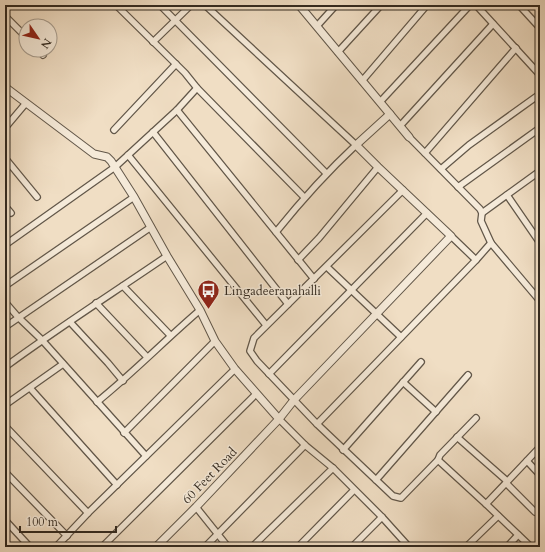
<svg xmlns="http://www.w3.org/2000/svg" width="545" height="552" font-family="Cardo,serif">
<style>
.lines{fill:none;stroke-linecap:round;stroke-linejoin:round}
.minor-casing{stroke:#625749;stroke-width:8}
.tertiary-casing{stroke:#625749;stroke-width:9}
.minor{stroke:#f5ead9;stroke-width:5.5}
.tertiary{stroke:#f5ead9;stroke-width:7}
.labels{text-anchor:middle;stroke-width:3;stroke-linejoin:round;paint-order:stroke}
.poi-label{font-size:13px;fill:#332a20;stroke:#f5ead9;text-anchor:start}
.street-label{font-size:13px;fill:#332a20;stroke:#f5ead9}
</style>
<rect width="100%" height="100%" fill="#f0dec4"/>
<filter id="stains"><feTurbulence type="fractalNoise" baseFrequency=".005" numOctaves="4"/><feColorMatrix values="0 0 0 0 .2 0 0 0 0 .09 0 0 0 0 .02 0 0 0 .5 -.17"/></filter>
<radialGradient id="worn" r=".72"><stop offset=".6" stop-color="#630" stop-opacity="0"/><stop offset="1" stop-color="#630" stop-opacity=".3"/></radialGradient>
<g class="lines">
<defs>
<g id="minor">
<path d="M116,5L185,73L197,88L304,197"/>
<path d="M160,5L326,173"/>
<path d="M205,5L356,145C327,172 301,201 276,232"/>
<path d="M476,5L540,75"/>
<path d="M519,5L540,28"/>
<path d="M5,16L26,37"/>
<path d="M317,26L336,5"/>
<path d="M153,42L191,5"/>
<path d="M39,50L43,55"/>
<path d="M338,52L381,5"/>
<path d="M362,81L427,5"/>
<path d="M380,102L470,5"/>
<path d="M177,110L314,279"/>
<path d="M400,126L493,24"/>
<path d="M5,128L26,103"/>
<path d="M114,130L176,64"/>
<path d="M153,132L288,304"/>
<path d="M409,137L480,209L482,213L540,171"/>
<path d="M425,153L516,48"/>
<path d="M128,155L266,325"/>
<path d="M5,158L37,197"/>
<path d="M441,169L469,145L540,94"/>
<path d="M458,187L540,128"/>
<path d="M403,190L254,338L250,351L257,361L317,424L393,496L401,498L438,460L440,455L476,418"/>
<path d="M507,195L540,243"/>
<path d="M5,206L11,213"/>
<path d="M482,213L481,221L491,243L540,301"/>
<path d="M5,245L115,167L177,110L197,88"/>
<path d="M298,260L319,238L378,167"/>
<path d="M476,260L491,243"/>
<path d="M327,267L401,337"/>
<path d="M5,286L134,197"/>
<path d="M123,286L170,335"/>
<path d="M5,302L18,317L42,340L146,456"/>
<path d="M96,303L147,357"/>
<path d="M70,322L108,363L123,381"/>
<path d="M5,327L151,227"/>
<path d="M5,367C58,328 113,293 167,256"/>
<path d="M269,374L427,213"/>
<path d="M403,382L436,412"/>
<path d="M30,388L117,485"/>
<path d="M97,402C133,373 165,340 200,310"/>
<path d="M5,405L63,364"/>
<path d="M279,419L305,445L333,468L382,517L409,547"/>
<path d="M317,424L476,260L451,236"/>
<path d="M5,426L88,513"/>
<path d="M124,433L215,341"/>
<path d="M457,437L507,481"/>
<path d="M343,450L421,362"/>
<path d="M438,460L486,504"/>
<path d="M527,461L540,475"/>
<path d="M5,472L67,536"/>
<path d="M376,480L468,375"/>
<path d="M506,483L535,512"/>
<path d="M196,507L228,547"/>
<path d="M5,520L30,547"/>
<path d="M56,547L88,513L235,369"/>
<path d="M102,547L256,394"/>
<path d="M205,547L305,445"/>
<path d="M252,547L333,468"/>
<path d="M298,547L354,490"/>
<path d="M352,547L382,517"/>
<path d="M466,547L498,516"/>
<path d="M507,547L518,535"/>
<path d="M531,547L486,504L540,447"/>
</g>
<g id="tertiary">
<path d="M299,5L409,137"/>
<path d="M5,87L94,154L107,157L111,161L134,197L167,256L200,310L215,341L235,369L279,419"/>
<path d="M156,547L196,507L279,419L294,400L451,236L378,167L356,145L390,114"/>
</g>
</defs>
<use href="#minor" class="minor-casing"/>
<use href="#tertiary" class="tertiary-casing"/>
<use href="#minor" class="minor"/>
<use href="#tertiary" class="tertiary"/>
</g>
<defs>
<symbol id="bus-pin" viewBox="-11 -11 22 30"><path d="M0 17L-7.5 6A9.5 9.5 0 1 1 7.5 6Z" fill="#8f2418" stroke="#f5ead9"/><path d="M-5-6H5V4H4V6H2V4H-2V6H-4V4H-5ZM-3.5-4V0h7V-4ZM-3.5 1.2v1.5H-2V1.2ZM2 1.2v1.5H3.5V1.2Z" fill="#fff"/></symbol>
</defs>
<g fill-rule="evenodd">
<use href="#bus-pin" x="196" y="278" width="25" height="34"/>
</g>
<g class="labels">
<g class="poi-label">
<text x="224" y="295">Lingadeeranahalli</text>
</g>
<g class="street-label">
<text transform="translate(209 475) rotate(-46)" y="5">60 Feet Road</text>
</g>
</g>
<rect width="545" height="552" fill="none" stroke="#f0dec4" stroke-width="20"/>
<rect x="6" y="6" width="533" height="540" fill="none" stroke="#332a20" stroke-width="2"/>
<rect x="10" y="10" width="525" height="532" fill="none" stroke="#332a20"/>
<g transform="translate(38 38) rotate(124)"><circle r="19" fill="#f5ead9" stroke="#a79d8f"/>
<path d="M0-3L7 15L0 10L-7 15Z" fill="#8f2418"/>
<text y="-6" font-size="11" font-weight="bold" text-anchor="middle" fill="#332a20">N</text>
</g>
<path d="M20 526v6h96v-6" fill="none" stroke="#332a20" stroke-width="2"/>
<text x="26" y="526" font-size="12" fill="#332a20" stroke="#f5ead9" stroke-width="3" paint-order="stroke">100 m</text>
<rect width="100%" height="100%" filter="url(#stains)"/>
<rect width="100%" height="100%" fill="url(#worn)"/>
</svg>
